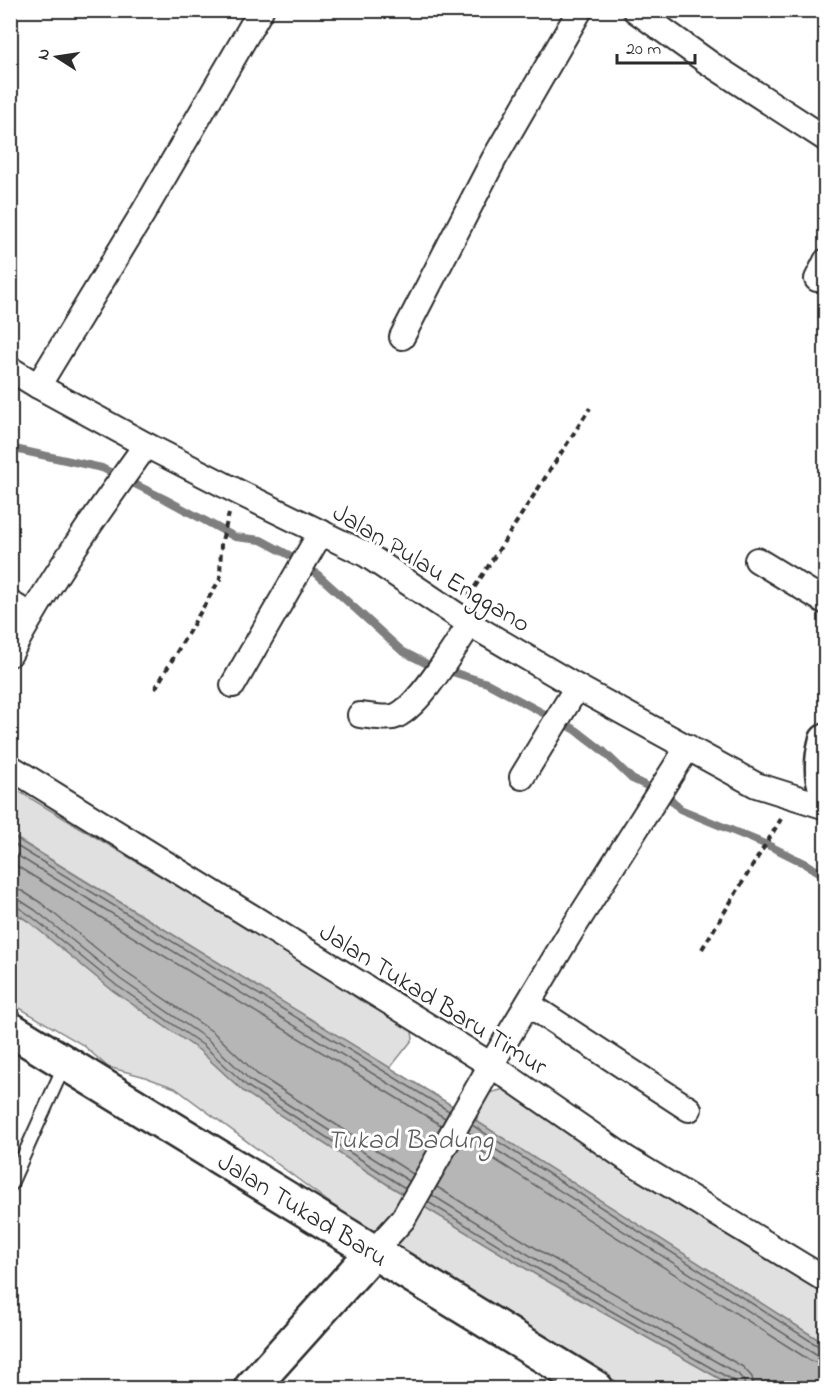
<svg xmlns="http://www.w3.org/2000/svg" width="836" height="1399" font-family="'Indie Flower',sans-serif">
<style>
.green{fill:#e0e0e0;stroke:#868686;stroke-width:1.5}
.water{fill:#b6b6b6;stroke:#7e7e7e;stroke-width:1.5}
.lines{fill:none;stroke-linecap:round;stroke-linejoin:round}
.shore{stroke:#636363;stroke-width:1.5}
.stream{stroke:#7e7e7e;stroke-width:8}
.lane-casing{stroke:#2b2b2b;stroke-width:16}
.street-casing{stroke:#2b2b2b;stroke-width:28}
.secondary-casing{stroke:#2b2b2b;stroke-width:38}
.path{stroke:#2b2b2b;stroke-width:4;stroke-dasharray:6 4.5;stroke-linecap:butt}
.lane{stroke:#fff;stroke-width:12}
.street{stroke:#fff;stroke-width:24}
.secondary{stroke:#fff;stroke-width:33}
.labels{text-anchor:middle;stroke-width:6;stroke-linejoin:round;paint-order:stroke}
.street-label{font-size:26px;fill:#2b2b2b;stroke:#fff}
.water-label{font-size:27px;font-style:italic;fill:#5c5c5c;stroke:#fff}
</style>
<rect width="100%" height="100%" fill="#fff"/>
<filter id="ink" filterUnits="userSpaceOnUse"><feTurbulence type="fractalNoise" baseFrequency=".0167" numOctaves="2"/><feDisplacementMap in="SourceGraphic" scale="12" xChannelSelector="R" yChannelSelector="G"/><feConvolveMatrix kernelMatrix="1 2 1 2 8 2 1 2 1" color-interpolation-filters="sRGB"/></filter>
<g filter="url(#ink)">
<g class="green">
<path d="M10,786L306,963L364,1003L411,1024L413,1039L390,1068L11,835Z"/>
<path d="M10,910L28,921L112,990L199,1050L243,1091L390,1186L535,1274L736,1388H627L492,1306L392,1249L175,1088L142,1076L108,1067L83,1045L11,1003Z"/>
<path d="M505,1089L825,1287V1344L476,1121L485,1094Z"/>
</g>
<path class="water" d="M10,835L456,1108L825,1344V1388H736L535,1274L390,1186L243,1091L199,1050L112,990L28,921L11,910Z"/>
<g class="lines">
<g class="shore">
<path d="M10,842L449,1111"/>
<path d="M10,851L445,1118"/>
<path d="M10,862L441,1125"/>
<path d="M10,889L22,891L41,903L125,972L213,1032L257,1074L413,1174"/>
<path d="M10,898L18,899L35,910L120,979L207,1039L251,1081L409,1181"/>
<path d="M10,906H16L31,916L116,985L203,1045L247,1086L405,1188"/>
<path d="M472,1125L820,1347L826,1348"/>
<path d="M468,1132L816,1354L826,1356"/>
<path d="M464,1140L811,1361L826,1365"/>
<path d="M437,1187L547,1255L743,1367L752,1377L754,1388"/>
<path d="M432,1195L542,1263L738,1374L744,1381L745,1388"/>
<path d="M428,1202L538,1269L734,1381L738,1388"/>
</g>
<g class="stream">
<path d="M10,448L102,468L165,499L235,537L261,540L289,555"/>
<path d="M316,573L402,651L427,664L487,683L541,712L576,730L603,751L632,779L668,796L680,809L772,847L804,863L826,876"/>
</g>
<defs>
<path id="lane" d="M10,1186L65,1064"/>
<g id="street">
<path d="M635,10L709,63L826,139"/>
<path d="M817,279L826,261"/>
<path d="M402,337L494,159L580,10"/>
<path d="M10,369L38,386L146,445L240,493L367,555L470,624L577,687L756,785L826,807"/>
<path d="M38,386L143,213L261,10"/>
<path d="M757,560L826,602"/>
<path d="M10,603L31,616"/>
<path d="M10,654C49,581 98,512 146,445"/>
<path d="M233,685L321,532"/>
<path d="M360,715C371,716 383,719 393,717C418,710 455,646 470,624"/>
<path d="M10,767L491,1065L627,1159L826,1280"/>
<path d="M522,777L577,687"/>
<path d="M528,1004L689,1109"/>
<path d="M374,1251L403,1219L491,1065L570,933L688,747"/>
</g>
<g id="secondary">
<path d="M826,741C822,757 820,773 826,789"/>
<path id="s1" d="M10,1029L596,1388"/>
<path d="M251,1388L374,1251"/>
</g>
</defs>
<use href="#lane" class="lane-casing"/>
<use href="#street" class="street-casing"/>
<use href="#secondary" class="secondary-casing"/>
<g class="path">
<path d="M469,596L590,408"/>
<path d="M155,689L220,579L221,544L229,514"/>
<path d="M702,949L781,819"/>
</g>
<use href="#lane" class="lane"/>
<use href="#street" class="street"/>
<use href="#secondary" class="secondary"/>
</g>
</g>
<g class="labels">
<g class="street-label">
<text transform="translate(432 567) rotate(31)" y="9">Jalan Pulau Enggano</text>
<text transform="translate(434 998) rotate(32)" y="9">Jalan Tukad Baru Timur</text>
<text dy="9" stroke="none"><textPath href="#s1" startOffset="344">Jalan Tukad Baru</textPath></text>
</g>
<g class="water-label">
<text x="410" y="1148">Tukad Badung</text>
</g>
</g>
<rect width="836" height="1399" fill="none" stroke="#fff" stroke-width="36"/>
<rect x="18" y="18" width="800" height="1363" fill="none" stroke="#2b2b2b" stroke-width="2" filter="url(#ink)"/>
<g transform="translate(57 57) rotate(282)" stroke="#ffffff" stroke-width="4.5" paint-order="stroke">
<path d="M0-4.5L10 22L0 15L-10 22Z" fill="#2b2b2b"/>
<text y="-9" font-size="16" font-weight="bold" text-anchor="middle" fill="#2b2b2b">N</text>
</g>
<path d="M617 54v9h78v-9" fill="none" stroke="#2b2b2b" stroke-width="3"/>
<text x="626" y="54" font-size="18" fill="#2b2b2b" stroke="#ffffff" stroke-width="4.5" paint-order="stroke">20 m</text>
</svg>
